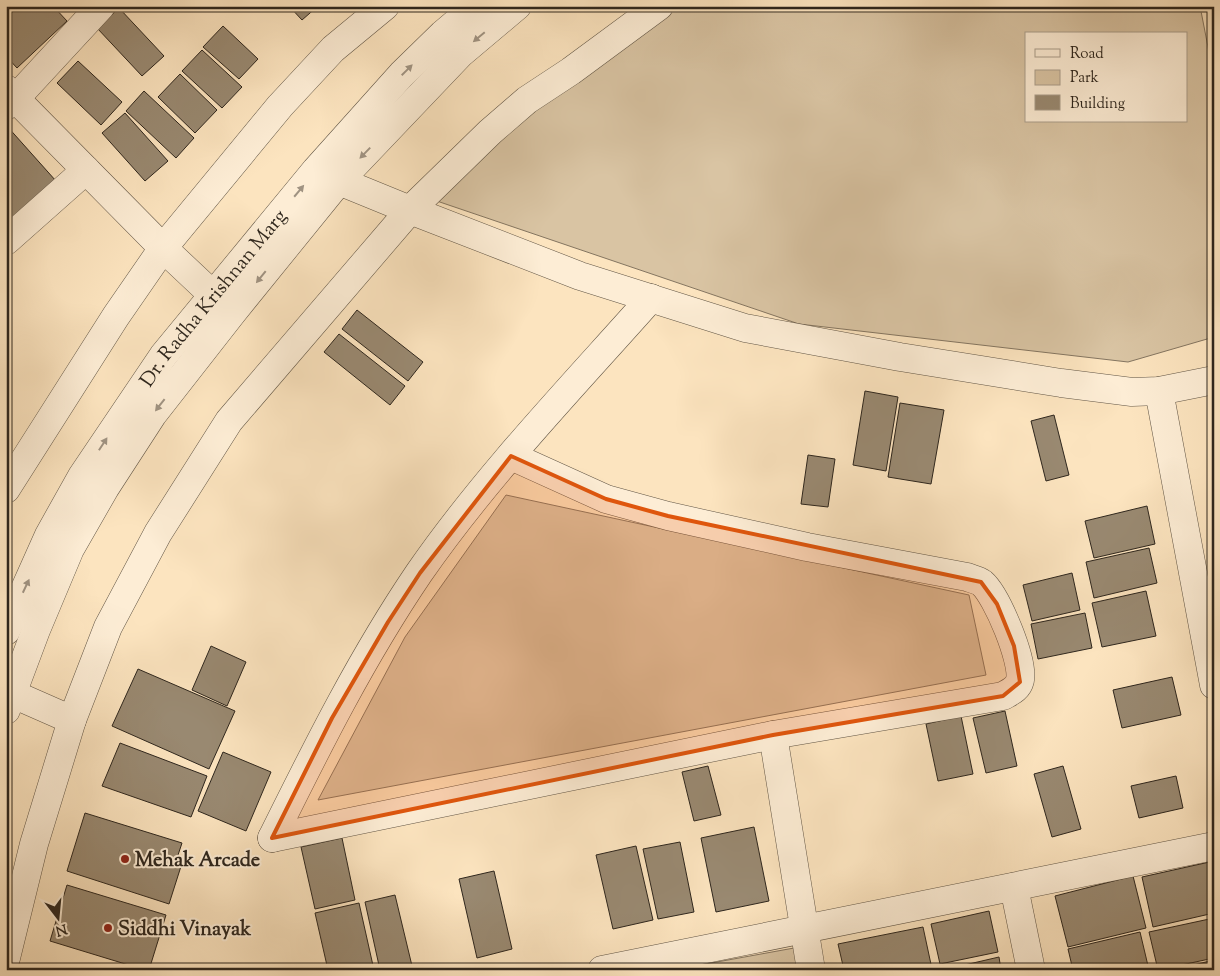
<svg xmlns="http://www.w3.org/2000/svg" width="1220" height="976" font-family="'Sorts Mill Goudy',serif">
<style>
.green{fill:#d9c4a3;stroke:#847560;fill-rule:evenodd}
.building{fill:#998971;stroke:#2e261d}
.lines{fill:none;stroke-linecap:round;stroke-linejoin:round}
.minor-casing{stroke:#625646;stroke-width:29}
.tertiary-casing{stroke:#625646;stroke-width:29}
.minor{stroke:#fdedd5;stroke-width:28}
.tertiary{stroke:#fdedd5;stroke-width:28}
.oneway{fill:#a09382}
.marked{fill:#df560d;fill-opacity:0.2;stroke:#df560d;stroke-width:4;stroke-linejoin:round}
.poi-dot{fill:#8f2418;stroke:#fdedd5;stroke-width:2}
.labels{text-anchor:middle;stroke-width:4;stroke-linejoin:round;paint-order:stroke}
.street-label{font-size:20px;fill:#2e261d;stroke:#fdedd5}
.poi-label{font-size:20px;font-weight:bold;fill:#2e261d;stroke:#fdedd5;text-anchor:start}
</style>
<rect width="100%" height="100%" fill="#fce4bf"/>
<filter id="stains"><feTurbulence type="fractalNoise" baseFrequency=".004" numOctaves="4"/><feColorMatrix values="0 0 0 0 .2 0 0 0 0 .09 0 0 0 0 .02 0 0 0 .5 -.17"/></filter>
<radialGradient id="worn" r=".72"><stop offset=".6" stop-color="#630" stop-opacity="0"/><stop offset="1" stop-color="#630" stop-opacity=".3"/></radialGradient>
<g class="green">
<path d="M653,6H1200L1214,78V337L1128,362L799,324L428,198ZM1026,34H1186V121H1026Z"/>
<path d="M506,495L969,595L986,675L318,800L405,637Z"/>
<path d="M794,948L798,970H673Z"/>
</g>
<g class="building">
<path d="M6,6H53L67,21L17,68L6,56Z"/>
<path d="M289,6H318L302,20Z"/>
<path d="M119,8L164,56L142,76L97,28Z"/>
<path d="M223,26L258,59L239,79L203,47Z"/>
<path d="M202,50L242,87L222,108L182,71Z"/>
<path d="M78,61L122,102L101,125L57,83Z"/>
<path d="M180,74L217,110L195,133L158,97Z"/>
<path d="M144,91L194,138L176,158L126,111Z"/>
<path d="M125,113L168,161L145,181L102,133Z"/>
<path d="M6,125L56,181L6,226Z"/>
<path d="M357,310L423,362L408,381L342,329Z"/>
<path d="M339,334L405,386L390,405L324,352Z"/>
<path d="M865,391L898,397L886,471L853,465Z"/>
<path d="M900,403L944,410L931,484L888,477Z"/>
<path d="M1054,415L1069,475L1046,481L1031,421Z"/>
<path d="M808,455L835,459L828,507L801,504Z"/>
<path d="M1147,506L1155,544L1094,558L1085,521Z"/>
<path d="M1149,548L1157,583L1094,598L1086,562Z"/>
<path d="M1072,573L1080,610L1032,621L1023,585Z"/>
<path d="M1146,591L1156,636L1102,647L1092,603Z"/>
<path d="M1085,613L1092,648L1038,659L1031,624Z"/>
<path d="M211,646L246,662L227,706L192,690Z"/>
<path d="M138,669L235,711L209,769L112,726Z"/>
<path d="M1172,677L1181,715L1122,728L1113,690Z"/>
<path d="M1005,711L1017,766L986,773L973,718Z"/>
<path d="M961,716L973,774L938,781L926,724Z"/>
<path d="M120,743L207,776L191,817L102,786Z"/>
<path d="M223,752L271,772L246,831L198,811Z"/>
<path d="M708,766L721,815L694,821L682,772Z"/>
<path d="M1063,766L1081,829L1052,837L1034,774Z"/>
<path d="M1176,776L1183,808L1139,818L1131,786Z"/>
<path d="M85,813L182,843L177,858L183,860L169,904L67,871Z"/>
<path d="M754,827L769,901L716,912L701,838Z"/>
<path d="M342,838L355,900L315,909L301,847Z"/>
<path d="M680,842L694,912L658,919L643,849Z"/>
<path d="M636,846L653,920L613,929L596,855Z"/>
<path d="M1214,861V913L1153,927L1142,877Z"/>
<path d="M494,871L512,949L477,958L459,879Z"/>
<path d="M1133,876L1146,928L1068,947L1055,896Z"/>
<path d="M67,885L166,915L149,970H145L50,941Z"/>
<path d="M395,895L413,970H380L365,902Z"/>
<path d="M359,903L374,970H328L315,913Z"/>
<path d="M989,911L998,952L940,964L931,924Z"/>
<path d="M1214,918V958L1158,970L1149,932Z"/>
<path d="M923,927L932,969L844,970L838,944Z"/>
<path d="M1140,932L1149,970H1073L1068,949Z"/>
<path d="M999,957L1001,970H943Z"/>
<path d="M1214,960V970H1173Z"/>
</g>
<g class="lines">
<defs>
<g id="minor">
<path d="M6,89L163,248L231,312"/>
<path d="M6,106L15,99L101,6"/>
<path d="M339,181L410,210L580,276L745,328L900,357L1061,383L1132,392L1159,391L1214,380"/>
<path d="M6,241L86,170"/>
<path d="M1159,391L1214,685"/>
<path d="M6,489L116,316L163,248L280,106L333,49L385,6"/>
<path d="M6,691L72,720"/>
<path d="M773,735L811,970"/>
<path d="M272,838L773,735L1003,696C1010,692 1018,689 1020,680C1024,661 997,596 982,583C978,580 972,579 967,577L807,547L668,516L606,499L511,456"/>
<path d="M272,838C317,747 362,657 419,573C487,475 572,387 651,298"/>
<path d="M1014,887L1031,970"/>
<path d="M6,958L34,844L72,720L108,627L158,533L229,421L410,210L490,132L527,100L571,71L659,6"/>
<path d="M602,970L1214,846"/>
</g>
<g id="tertiary">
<path id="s1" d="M6,631L49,535L82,476L163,356L316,170L402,74L443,34L476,6"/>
<path d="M6,710L36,630L70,549L105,488L153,414L232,313L339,181L460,54L517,6"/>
</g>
</defs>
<use href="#minor" class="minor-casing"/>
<use href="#tertiary" class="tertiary-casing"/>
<use href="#minor" class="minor"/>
<use href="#tertiary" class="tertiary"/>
</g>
<defs><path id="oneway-solid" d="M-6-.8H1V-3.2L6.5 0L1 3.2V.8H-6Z" transform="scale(1.25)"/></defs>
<g class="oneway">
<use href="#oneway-solid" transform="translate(479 37) rotate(140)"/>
<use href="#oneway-solid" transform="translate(407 70) rotate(-45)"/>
<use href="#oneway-solid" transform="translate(365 153) rotate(134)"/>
<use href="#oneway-solid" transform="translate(299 191) rotate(-50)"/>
<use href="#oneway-solid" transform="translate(261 277) rotate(129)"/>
<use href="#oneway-solid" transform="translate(160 405) rotate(128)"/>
<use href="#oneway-solid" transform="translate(103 444) rotate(-57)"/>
<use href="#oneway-solid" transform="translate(26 586) rotate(-65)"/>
</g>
<path class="marked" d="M511,456L606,499L668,516L981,582L997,604L1014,646L1020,682L1003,696L773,735L272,838L332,718L388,622L420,573Z"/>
<g class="poi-dot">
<circle cx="125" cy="859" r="5"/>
<circle cx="108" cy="928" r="5"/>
</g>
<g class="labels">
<g class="street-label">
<text dy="7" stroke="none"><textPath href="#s1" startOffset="394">Dr. Radha Krishnan Marg</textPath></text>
</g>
<g class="poi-label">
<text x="135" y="866">Mehak Arcade</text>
<text x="118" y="935">Siddhi Vinayak</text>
</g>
</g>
<rect width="1220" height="976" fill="none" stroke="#fce4bf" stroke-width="25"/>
<rect x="8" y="8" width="1205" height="961" fill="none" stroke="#2e261d" stroke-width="2.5"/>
<rect x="12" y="12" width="1195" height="951" fill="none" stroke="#2e261d"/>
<rect x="1025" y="32" width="162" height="90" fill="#fdedd5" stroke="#aa9d8b"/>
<rect x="1035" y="49" width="25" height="8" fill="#fdedd5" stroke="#aa9d8b"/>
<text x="1070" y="58" font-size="15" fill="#2e261d">Road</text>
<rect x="1035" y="70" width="25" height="15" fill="#d9c4a3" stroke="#aa9d8b"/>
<text x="1070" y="82" font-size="15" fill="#2e261d">Park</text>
<rect x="1035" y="95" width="25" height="15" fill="#998971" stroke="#aa9d8b"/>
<text x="1070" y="108" font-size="15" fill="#2e261d">Building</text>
<g transform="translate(58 918) rotate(164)" stroke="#fdedd5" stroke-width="4" paint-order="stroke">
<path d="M0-4L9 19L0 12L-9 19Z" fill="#2e261d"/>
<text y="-8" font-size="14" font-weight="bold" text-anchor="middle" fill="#2e261d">N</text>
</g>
<rect width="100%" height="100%" filter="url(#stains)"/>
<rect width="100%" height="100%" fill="url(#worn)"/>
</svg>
